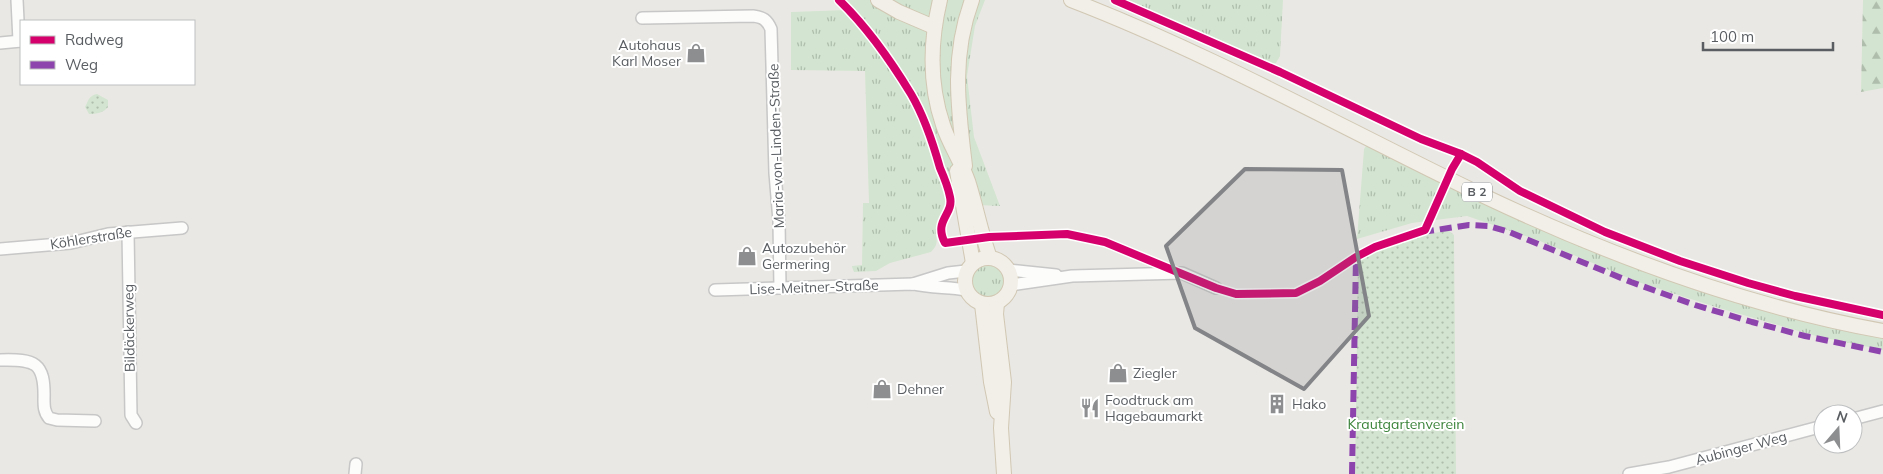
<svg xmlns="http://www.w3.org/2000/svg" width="1883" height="474" font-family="Mulish,sans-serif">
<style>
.grass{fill:url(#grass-tufts)}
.forest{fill:url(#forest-firs)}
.park{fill:url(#park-dots)}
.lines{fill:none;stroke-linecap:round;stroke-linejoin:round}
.minor-casing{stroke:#c6c7c6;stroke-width:14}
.major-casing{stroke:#d1c7b3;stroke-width:16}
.minor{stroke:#fcfcfb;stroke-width:11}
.major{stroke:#f1efe7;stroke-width:14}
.quiet{stroke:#8e44ad;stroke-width:6;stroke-dasharray:12 6;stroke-linecap:butt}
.cycleway-casing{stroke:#fff;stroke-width:11}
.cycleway{stroke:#d6006c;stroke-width:8}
.marked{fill:#828487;fill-opacity:0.2;stroke:#828487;stroke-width:4;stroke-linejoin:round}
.labels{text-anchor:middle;stroke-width:4;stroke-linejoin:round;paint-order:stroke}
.shield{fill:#fff;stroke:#8c8e91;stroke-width:1}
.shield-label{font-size:12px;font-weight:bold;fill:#5a5e62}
.poi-label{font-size:14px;fill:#5a5e62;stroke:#fff;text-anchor:start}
.street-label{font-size:14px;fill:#5a5e62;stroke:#fff}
.park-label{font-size:14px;fill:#398239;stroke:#fff}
</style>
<defs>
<pattern id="grass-tufts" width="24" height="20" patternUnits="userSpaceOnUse" patternTransform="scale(1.25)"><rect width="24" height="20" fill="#d3e5d0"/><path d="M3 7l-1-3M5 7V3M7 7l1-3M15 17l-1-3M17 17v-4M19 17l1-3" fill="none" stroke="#aebdac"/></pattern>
<pattern id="forest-firs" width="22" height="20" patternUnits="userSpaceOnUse" patternTransform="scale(1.25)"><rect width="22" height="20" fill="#d3e5d0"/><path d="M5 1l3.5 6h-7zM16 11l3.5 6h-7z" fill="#aebdac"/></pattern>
<pattern id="park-dots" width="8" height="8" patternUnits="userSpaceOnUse" patternTransform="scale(1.25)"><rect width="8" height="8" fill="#d3e5d0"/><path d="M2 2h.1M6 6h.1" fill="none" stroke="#aebdac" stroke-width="1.8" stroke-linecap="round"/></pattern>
</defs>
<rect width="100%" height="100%" fill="#eae8e4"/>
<g class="grass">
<path d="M845,0H985L975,26L967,76L974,137L1000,206L955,204L936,142L914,93L859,14Z"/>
<path d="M1123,0H1283L1280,56L1276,63L1271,64Z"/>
<path d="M846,10C884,54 913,100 934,156C939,169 945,185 946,200C946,209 940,216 937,225C933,237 942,241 931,252L890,263L876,271L854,272L852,267V266L862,265L863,203H869L865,71L791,70V12Z"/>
<path d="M1368,143L1610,257L1673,282L1727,300L1800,320L1883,336V350L1816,336L1719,308L1638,282L1540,241L1467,216L1412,223L1357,239L1364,149Z"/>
<circle cx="988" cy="281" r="18"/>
</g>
<path class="forest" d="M1863,0H1883V88L1861,92Z"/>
<g class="park">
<path d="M97,94L108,100V107C103,113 97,114 89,114L85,107C89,100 88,96 97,94Z"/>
<path d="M1448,230L1454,235L1456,474H1355L1358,264C1373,243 1424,236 1448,230Z"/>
</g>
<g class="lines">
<defs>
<g id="minor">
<path d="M17,0L19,41"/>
<path d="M642,18L753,16C763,17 767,20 771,29L775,173L779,221L780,288"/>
<path d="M0,43L21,41"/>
<path d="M128,232L131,415L136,423"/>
<path d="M0,249L71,243L108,234L182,228"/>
<path d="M1008,270L1056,275"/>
<path d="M913,284L948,273L966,271"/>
<path d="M1011,285L1072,276L1182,273L1216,288"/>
<path d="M715,290L913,284C930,288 948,287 966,290"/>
<path d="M0,360C35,359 45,362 44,399C44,406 44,412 49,418L57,420L95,421"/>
<path d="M1853,419L1883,411"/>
<path d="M355,474L356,464"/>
<path d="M1629,474L1669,467L1823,426"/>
</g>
<g id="major">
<path d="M878,0L899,12L934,27"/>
<path d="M940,0C930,42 929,84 943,125C949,144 961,161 968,181C976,206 981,233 990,258"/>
<path d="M1071,0C1214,55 1348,131 1486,197C1613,257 1745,306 1883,331"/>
<path d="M965,166C958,107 951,57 972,0"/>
<path d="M957,171L973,263"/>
<circle cx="988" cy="281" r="23"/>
<path d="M997,303L996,314L1004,382L1001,428L1004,474"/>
<path d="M982,304L991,382L997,412"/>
</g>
</defs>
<use href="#minor" class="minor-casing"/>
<use href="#major" class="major-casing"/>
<use href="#minor" class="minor"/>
<use href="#major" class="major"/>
<g class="quiet">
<path d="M1422,232L1469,225L1489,226L1509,232L1631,282L1695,305L1752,322L1805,336L1883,352"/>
<path d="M1352,474L1356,257"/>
</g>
<defs>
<g id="cycleway">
<path d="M839,0C867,27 891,61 911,94C924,116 933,143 940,168C944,177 948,187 950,197C954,215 933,220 945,243L989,237L1067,234L1105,242L1216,288L1236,294L1296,293L1320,281L1356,257L1375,247L1425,230L1452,169L1461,154"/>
<path d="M1115,0L1280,72L1421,139L1461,154L1477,162L1520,191L1605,232L1680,261L1748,283L1795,296L1883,315"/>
</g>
</defs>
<use href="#cycleway" class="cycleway-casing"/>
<use href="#cycleway" class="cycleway"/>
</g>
<path class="marked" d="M1245,169L1342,170L1369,316L1304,389L1195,328L1166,246Z"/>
<defs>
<symbol id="shop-bare" viewBox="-9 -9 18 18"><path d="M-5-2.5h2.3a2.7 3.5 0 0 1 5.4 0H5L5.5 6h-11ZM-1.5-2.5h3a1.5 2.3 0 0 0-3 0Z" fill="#8c8e90" stroke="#fff" stroke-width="2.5" paint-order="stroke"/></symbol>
<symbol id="building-bare" viewBox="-9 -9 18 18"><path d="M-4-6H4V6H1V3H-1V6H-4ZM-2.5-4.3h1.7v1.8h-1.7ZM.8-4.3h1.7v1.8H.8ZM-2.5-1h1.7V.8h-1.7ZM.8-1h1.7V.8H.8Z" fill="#8c8e90" stroke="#fff" stroke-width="2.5" paint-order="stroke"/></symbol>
<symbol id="restaurant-bare" viewBox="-9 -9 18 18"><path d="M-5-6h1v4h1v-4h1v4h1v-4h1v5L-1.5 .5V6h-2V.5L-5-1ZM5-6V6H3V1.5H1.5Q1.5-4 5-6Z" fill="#8c8e90" stroke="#fff" stroke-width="2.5" paint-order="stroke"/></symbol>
</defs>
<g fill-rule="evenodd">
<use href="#shop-bare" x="682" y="39" width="28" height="28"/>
<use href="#shop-bare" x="733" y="242" width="28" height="28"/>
<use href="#shop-bare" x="1104" y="359" width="28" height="28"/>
<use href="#shop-bare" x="868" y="375" width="28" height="28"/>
<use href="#building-bare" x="1263" y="390" width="28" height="28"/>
<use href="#restaurant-bare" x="1076" y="394" width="28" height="28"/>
</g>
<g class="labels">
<rect class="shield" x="1462" y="182.5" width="30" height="19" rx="4"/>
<g class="shield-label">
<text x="1477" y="196">B 2</text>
</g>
<g class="poi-label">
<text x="681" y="50" text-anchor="end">Autohaus<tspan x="681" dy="16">Karl Moser</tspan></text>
<text x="762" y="253">Autozubehör<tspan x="762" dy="16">Germering</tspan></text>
<text x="1133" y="378">Ziegler</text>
<text x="897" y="394">Dehner</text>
<text x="1105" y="405">Foodtruck am<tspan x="1105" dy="16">Hagebaumarkt</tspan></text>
<text x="1292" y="409">Hako</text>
</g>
<g class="street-label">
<text transform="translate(776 146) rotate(-92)" y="5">Maria-von-Linden-Straße</text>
<text transform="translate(91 238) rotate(-9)" y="5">Köhlerstraße</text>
<text transform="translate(814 287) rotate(-2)" y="5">Lise-Meitner-Straße</text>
<text transform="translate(129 328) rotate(-91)" y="5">Bildäckerweg</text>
<text transform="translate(1741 448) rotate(-15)" y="5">Aubinger Weg</text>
</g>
<g class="park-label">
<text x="1406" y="429">Krautgartenverein</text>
</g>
</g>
<rect x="20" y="20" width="175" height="65" fill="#ffffff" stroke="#bdbfc0"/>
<rect x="30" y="36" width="25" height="8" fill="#d6006c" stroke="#bdbfc0"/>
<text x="65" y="45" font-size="15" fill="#5a5e62">Radweg</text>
<rect x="30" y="61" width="25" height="8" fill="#8e44ad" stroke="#bdbfc0"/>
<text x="65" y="70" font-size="15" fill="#5a5e62">Weg</text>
<g transform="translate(1838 429) rotate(19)"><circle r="24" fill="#ffffff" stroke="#bdbfc0"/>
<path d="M0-4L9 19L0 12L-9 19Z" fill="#8c8e90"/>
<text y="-8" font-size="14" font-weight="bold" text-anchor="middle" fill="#5a5e62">N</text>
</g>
<path d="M1703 42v8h130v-8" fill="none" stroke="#5a5e62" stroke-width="2.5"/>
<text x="1710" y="42" font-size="15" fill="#5a5e62" stroke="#ffffff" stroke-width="4" paint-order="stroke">100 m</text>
</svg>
